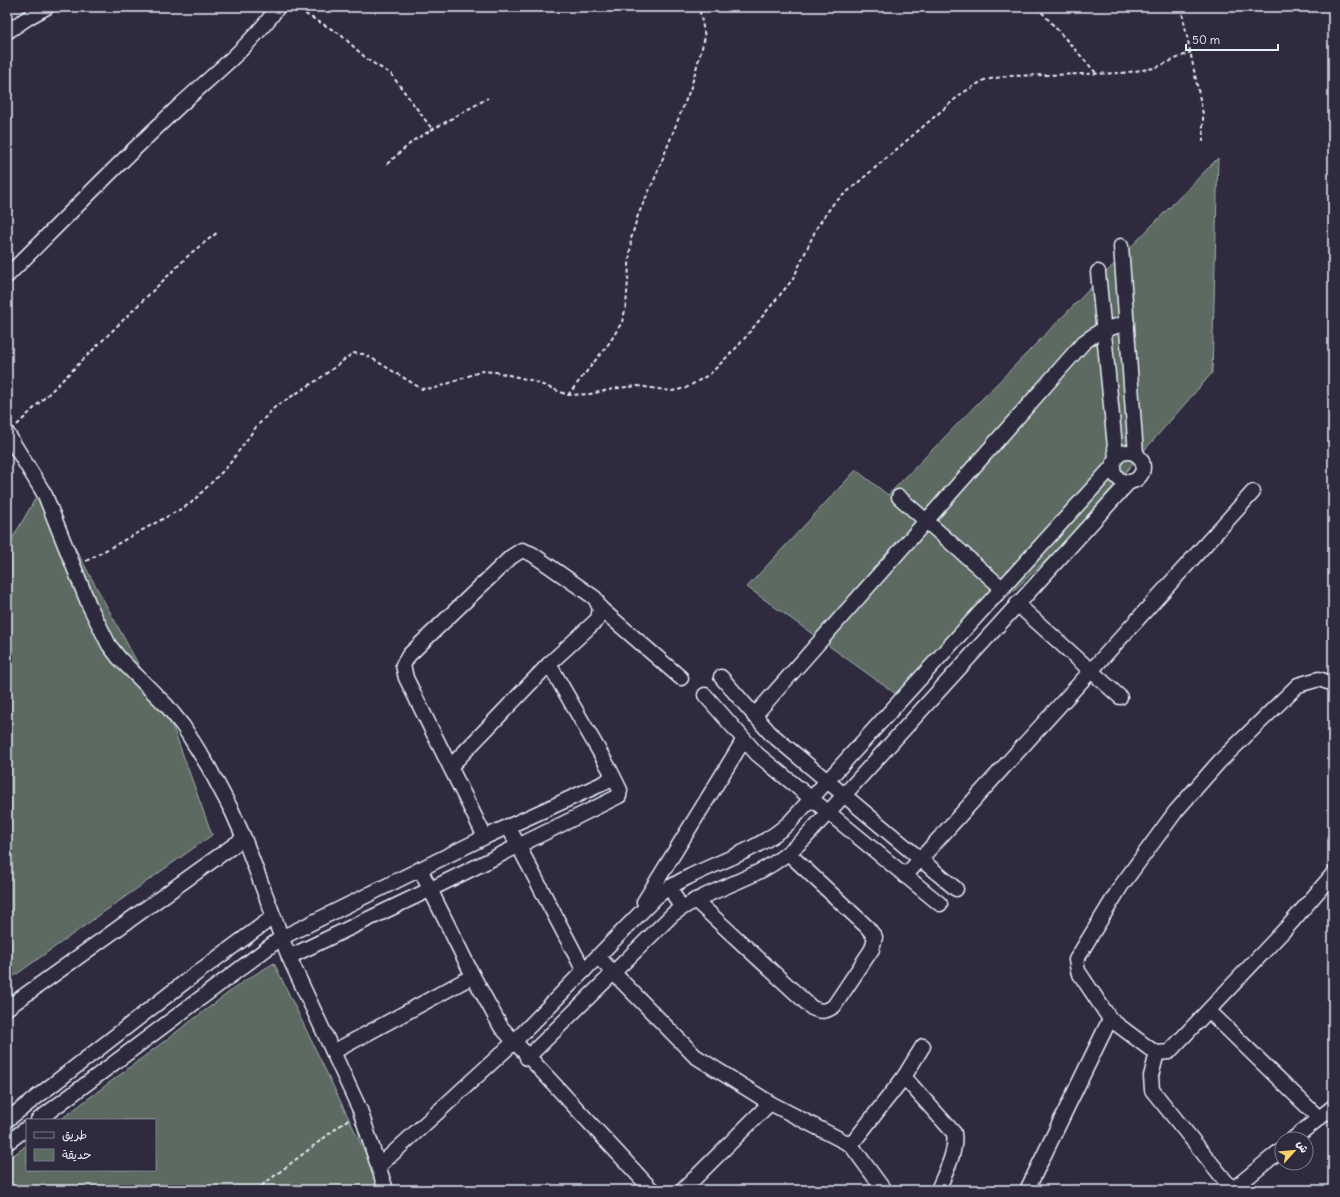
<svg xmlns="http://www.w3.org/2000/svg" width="1340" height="1197" font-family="Delius,'Playpen Sans Arabic',sans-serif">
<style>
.green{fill:#5b6b62;stroke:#a2aead}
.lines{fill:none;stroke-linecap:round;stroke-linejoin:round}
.street-casing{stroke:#e8f1f8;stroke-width:17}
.path{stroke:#e8f1f8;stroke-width:2;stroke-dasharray:4 3;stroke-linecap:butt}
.street{stroke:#2f2a3d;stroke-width:14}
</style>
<rect width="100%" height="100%" fill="#2f2a3d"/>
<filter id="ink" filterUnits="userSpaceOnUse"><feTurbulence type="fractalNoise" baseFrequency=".025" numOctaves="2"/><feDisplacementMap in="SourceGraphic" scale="8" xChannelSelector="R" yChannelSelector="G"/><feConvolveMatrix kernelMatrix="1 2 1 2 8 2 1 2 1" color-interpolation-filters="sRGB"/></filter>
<g filter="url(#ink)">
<g class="green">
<path d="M1218,158L1212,373L1058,549L900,697L747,587L856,470L888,495Z"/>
<path d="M42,487L174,730L212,835L7,981V548Z"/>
<path d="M274,963L374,1171L380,1190H7V1160L27,1145V1170H155V1120H60L244,981Z"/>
</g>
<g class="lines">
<defs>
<g id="street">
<path d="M7,32L29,17L47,7"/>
<path d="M1121,246L1136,454"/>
<path d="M1098,272L1116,457"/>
<path d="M7,276C63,220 118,164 175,110C211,76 250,47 278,7"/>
<path d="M7,433L45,495L89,605L109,645L119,658L167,706L183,726L208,766L232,811L244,838L289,957L360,1110L386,1190"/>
<circle cx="1128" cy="467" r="15"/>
<path d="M899,497L1002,588"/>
<path d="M1017,604L1120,697"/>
<path d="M600,608L681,678"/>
<path d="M721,677L770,733L956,889"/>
<path d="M1333,684L1319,679L1298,685L1219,762L1176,811L1121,886L1076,960L1078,971L1110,1019L1150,1049L1157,1053L1169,1052L1291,923L1333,874"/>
<path d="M705,695L757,754L940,904"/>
<path d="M754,716L1084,342L1100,331L1127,323"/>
<path d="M450,767L549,664L598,619L600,608L595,598L532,554L522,550L511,557L409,655L403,665L406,678L485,837"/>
<path d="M508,826L584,971"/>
<path d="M420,869L473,976L501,1027L652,1190"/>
<path d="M905,876L1253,492"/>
<path d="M670,887L681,908"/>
<path d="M695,900L812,1008C821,1012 826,1012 834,1006L872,949L875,937L867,927L788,853"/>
<path d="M644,902L743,741"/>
<path d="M289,957L431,889L619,796L620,790L610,770L549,664"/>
<path d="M598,957L695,1056L770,1103L851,1145L904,1077L923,1046"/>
<path d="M7,1008L244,838"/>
<path d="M1209,1011L1319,1118"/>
<path d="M333,1052L473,976"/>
<path d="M1157,1053L1151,1076L1152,1090L1232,1189"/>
<path d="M527,1058L673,914C701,894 734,885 764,869C779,861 792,850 804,839L1128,483"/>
<path d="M904,1077L954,1133C957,1152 945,1173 938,1190"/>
<path d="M7,1120L186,981L273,917"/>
<path d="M38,1120L281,938L485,837L606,782L612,776"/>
<path d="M1293,1139L1333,1107"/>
<path d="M7,1143L27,1128"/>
<path d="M851,1145L884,1190"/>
<path d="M379,1166L513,1043L656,897C697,865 751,858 790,822L1112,467"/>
<path d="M683,1190L770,1103"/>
<path d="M1027,1190L1110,1019"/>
<path d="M1232,1190L1282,1149"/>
</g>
</defs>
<use href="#street" class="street-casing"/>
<g class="path">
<path d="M293,7L340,34L368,60L391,74L432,129"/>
<path d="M1037,7L1097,74"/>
<path d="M1181,7L1203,114V142"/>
<path d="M387,164L414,140L488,98"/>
<path d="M568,395L610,342L622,322L626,307L631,239L638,215L655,178L691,87L705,37L699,7"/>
<path d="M17,425L191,253L218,232"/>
<path d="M86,561L190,504L228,466L256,427L275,407L319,379L353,353L363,354L373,359L422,389L436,388L482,371L496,372L530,380L568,395L590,394L618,388L638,386L672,391L686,388L710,374L739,345L793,279L817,227L833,204L961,94L984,80L1008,76L1122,73L1155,68L1191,52"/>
<path d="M256,1190L350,1118"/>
</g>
<use href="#street" class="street"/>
</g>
</g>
<rect width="1340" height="1197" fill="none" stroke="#2f2a3d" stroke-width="24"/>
<rect x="12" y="12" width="1316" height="1173" fill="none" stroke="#e8f1f8" stroke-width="1.5" filter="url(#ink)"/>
<rect x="26" y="1119" width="130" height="52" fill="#2f2a3d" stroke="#797a88"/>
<rect x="34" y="1132" width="20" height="6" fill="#2f2a3d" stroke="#797a88"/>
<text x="62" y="1139" font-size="12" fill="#e8f1f8">طريق</text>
<rect x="34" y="1149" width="20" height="12" fill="#5b6b62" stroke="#797a88"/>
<text x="62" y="1159" font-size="12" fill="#e8f1f8">حديقة</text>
<g transform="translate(1294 1151) rotate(63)"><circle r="19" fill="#2f2a3d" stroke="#797a88"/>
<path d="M0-3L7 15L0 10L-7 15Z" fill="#ffd166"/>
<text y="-6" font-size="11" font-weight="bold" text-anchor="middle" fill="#e8f1f8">ش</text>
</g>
<path d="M1186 44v6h92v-6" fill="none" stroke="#e8f1f8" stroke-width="2"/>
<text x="1192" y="44" font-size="12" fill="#e8f1f8" stroke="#2f2a3d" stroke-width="3" paint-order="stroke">50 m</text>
</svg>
